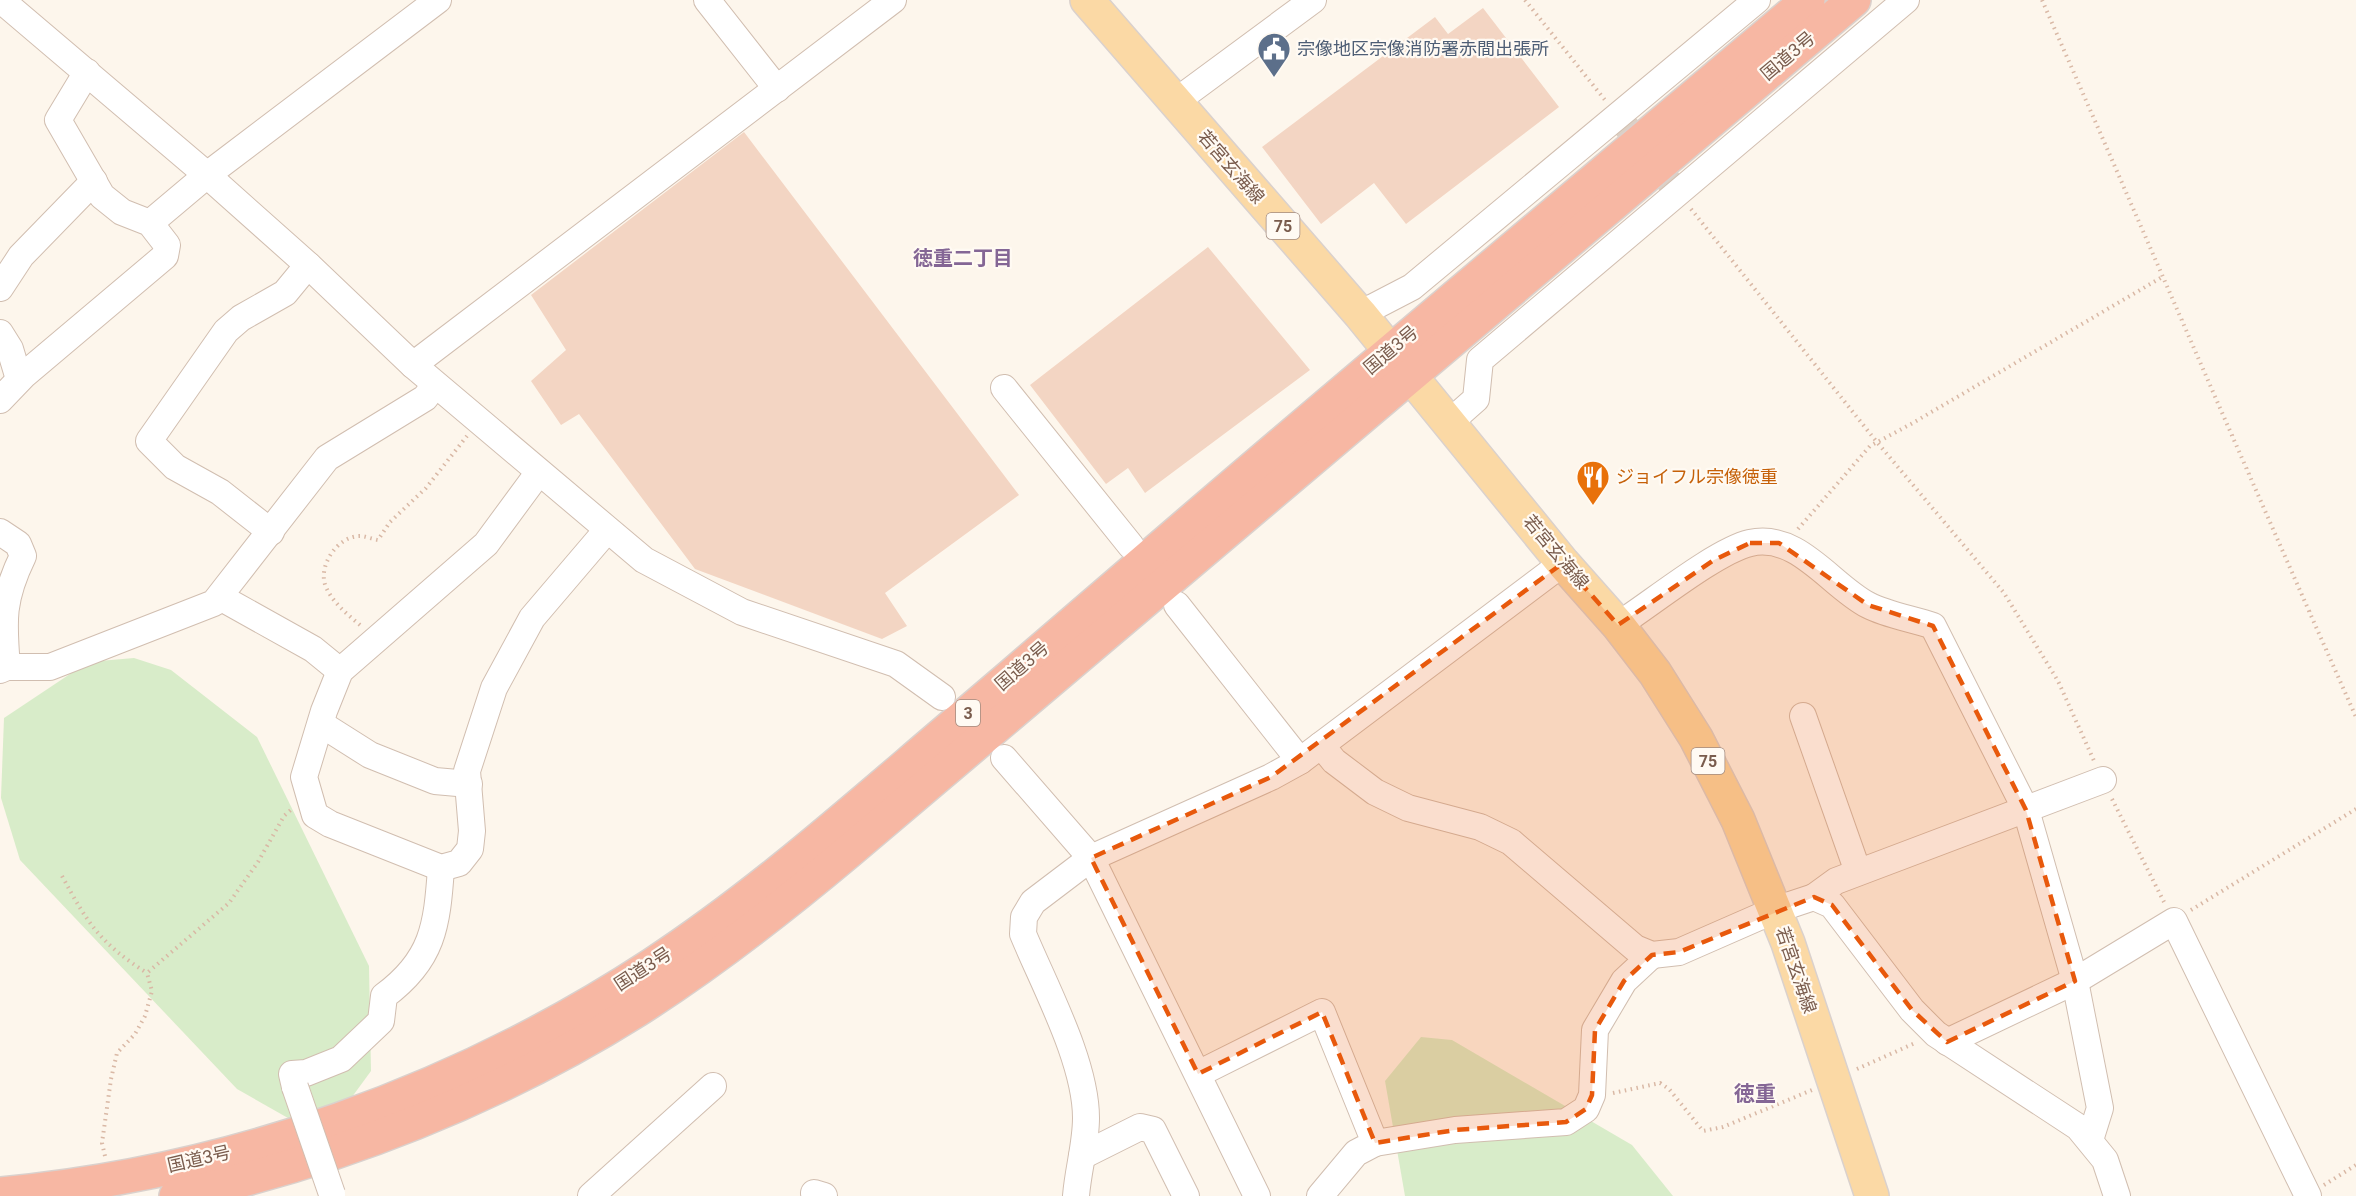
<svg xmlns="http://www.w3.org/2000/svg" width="2356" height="1196" font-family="Roboto,'Noto Sans JP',sans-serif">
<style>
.green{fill:#d8ecc9}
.building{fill:#f3d5c3}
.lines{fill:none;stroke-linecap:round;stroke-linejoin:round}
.minor-tunnel{stroke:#dcd0c4;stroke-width:26;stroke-dasharray:26 13;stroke-linecap:butt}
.minor-casing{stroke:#d1beb0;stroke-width:28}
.major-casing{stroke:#dad1cd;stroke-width:36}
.highway-casing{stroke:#dad1cd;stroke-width:36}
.path{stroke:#d9b8a5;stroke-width:4;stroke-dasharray:1.5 4.5;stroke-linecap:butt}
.minor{stroke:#fff;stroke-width:26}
.major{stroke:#fbd9a5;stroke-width:33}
.highway{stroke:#f7b7a3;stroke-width:33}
.minor-bridge-casing{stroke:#d1beb0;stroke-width:28;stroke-linecap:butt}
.minor-bridge{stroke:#fff;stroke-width:26}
.marked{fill:#e8590c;fill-opacity:0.2;stroke:#e8590c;stroke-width:4.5;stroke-dasharray:12 8;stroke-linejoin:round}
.labels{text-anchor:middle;stroke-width:4.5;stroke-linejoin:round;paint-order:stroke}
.shield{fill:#fffaf3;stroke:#a28b7f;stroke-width:1.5}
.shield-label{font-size:16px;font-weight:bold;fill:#7a5c4d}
.service-label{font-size:18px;fill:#4e5e75;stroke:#fffaf3;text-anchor:start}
.street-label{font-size:18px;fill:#7a5c4d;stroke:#fffaf3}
.food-label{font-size:18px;fill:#c56008;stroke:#fffaf3;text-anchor:start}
.neighbourhood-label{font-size:20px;font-weight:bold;fill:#846695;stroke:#fffaf3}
.quarter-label{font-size:21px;font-weight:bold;fill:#846695;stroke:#fffaf3}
</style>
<rect width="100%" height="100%" fill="#fdf6ec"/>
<g class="green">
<path d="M134,658L171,670L257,737L369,966L371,1071L341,1112L320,1118H288L237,1089L20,860L1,798L4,718L88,662Z"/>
<path d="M1421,1037L1452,1040L1632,1145L1673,1196H1405L1385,1081Z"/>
</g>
<g class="building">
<path d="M1483,8L1559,107L1406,224L1374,183L1321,224L1262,147L1435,17L1448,34Z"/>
<path d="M744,132L1019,495L885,593L907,626L882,639L695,569L579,414L561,425L531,381L566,350L531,295Z"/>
<path d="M1208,247L1310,370L1145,493L1128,468L1106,484L1030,385Z"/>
</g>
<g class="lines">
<path class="minor-tunnel" d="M1618,116L1677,192"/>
<defs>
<g id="minor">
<path d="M1,0L207,175L308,265L413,365L644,560L742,612L896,664L942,697"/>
<path d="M707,0L777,89"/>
<path d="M1175,102L1313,0"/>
<path d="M150,223L207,175L438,0"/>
<path d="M0,288L21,256L94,181"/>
<path d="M1360,314L1412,287L1757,0"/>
<path d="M0,333L10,349L19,379"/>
<path d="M413,365L893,0"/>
<path d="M1004,388L1131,546"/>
<path d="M0,400L24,375L165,256L167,245L150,223L122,212L102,196L58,120L87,72"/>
<path d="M1450,422L1476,399L1480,360L1906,0"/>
<path d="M539,472L486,544L340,671L324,711L304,777L315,815L330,824L441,868L459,863L470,849L472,831L467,771L494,688L532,618L607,530"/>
<path d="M0,532L18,544L23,556C2,599 3,620 7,667L0,670"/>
<path d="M271,532L220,492L175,467L149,441L226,331L241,318L285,293L308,265"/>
<path d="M227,601L313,649L340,671"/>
<path d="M1177,605L1300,761"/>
<path d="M1618,625C1651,604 1716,551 1750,543C1798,532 1831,586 1868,605C1887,615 1913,619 1933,626L2026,810L2075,981L2100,1108L2090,1140"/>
<path d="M7,667H50L214,603L327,458L425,398L435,385"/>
<path d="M1803,716L1858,872"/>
<path d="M321,724L370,755L435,781L469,784"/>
<path d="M1321,745L1334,761L1375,792L1408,808L1480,827L1511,842L1635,948L1652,955L1679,952L1775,910L1814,897L1832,905L1912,1010L1936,1034L2078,1127L2105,1160L2117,1196"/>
<path d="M1004,758L1091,858L1257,1196"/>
<path d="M1814,897L1836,881L2103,780"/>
<path d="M1947,1042L2075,981L2174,921L2308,1196"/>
<path d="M1198,1074L1322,1012L1375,1143L1356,1153L1320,1196"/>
<path d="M295,1087L292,1074L306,1073L341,1059L381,1021L384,996C433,960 437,926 441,868"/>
<path d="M1375,1143L1455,1130L1566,1122L1586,1109L1592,1095L1595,1030L1624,981L1652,955"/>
<path d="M1082,1156L1140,1127L1153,1130L1186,1196"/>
<path d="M814,1193L824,1196"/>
<path d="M591,1196L713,1086"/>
<path d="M1076,1196C1078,1170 1086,1144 1086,1118C1086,1062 1045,987 1023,934L1024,917L1033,902L1091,858L1271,777L1300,761L1563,563"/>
</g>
<path id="major" d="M1087,0L1360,314L1563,563L1618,625L1655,673L1696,738L1738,820L1788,943L1872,1196"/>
<g id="highway">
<path d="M0,1194C231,1173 458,1092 652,965C751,900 840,822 930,745C1017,671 1104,596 1190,522C1395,346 1602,174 1808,0"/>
<path d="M176,1196C338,1161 497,1098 637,1010C711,963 780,909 848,852L1854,0"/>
</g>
</defs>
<use href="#minor" class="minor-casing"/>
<use href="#major" class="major-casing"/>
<use href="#highway" class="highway-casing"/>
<g class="path">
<path d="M1525,0L1605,100"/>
<path d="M2042,0C2147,239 2250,479 2356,717"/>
<path d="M1691,209L1876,441L2004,593L2058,681L2095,763"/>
<path d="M1798,529L1870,446L1911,424L2164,276"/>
<path d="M360,625C347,614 333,603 326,587C317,567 337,536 360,536C365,536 372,539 378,540L390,522L426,488L467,436"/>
<path d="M2112,799L2164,902"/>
<path d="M62,876C88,924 100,943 147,973"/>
<path d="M2191,910L2356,809"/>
<path d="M1857,1069L1915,1043"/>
<path d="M1613,1093L1660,1083L1669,1089L1703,1131L1723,1127L1812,1090"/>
<path d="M105,1156L102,1143L111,1079L117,1053L135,1034L145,1016L152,991L147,973L229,903L258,862L284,816L292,809"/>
<path d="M2324,1185L2356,1165"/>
</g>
<use href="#minor" class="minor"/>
<use href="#major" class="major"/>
<use href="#highway" class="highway"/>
<defs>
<path id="minor-bridge" d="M295,1087L332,1194"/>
</defs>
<use href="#minor-bridge" class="minor-bridge-casing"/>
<use href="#minor-bridge" class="minor-bridge"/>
</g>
<path class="marked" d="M1750,543H1779L1868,605L1933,626L2026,810L2075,981L1947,1042L1912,1010L1832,905L1814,897L1679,952L1652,955L1624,981L1595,1030L1592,1095L1586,1109L1566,1122L1455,1130L1375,1143L1322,1012L1198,1074L1091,858L1271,777L1563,563L1618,625L1714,560Z"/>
<defs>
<symbol id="civic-pin" viewBox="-11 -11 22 30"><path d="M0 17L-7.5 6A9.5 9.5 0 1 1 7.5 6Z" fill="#5c6f8a" stroke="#fffaf3"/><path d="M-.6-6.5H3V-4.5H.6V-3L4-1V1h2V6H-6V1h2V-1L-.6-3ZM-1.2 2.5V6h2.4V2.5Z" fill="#fff"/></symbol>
<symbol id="restaurant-pin" viewBox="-11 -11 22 30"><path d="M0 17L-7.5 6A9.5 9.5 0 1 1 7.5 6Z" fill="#e8710a" stroke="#fffaf3"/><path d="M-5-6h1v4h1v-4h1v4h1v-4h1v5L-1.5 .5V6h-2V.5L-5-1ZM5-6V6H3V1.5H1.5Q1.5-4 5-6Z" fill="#fff"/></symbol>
</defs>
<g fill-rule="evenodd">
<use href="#civic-pin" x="1255" y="30" width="38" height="52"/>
<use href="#restaurant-pin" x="1574" y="458" width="38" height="52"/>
</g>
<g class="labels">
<g class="shield">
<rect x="1266.5" y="213" width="33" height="26" rx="4.5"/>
<rect x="956" y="700" width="24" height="26" rx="4.5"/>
<rect x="1691.5" y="748" width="33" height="26" rx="4.5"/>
</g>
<g class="shield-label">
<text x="1283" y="232">75</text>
<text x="968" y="719">3</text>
<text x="1708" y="767">75</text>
</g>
<g class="service-label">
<text x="1297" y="55">宗像地区宗像消防署赤間出張所</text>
</g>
<g class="street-label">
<text transform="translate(1788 56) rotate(-40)" y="6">国道3号</text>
<text transform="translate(1231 167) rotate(49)" y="6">若宮玄海線</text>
<text transform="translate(1391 350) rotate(-40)" y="6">国道3号</text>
<text transform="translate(1556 552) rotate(50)" y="6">若宮玄海線</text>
<text transform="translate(1022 666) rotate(-41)" y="6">国道3号</text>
<text transform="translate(643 969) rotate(-33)" y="6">国道3号</text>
<text transform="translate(1796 970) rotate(71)" y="6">若宮玄海線</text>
<text transform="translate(199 1159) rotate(-13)" y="6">国道3号</text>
</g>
<g class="food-label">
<text x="1616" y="483">ジョイフル宗像徳重</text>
</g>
<g class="neighbourhood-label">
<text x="963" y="265">徳重二丁目</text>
</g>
<g class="quarter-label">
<text x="1755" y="1101">徳重</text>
</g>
</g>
</svg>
